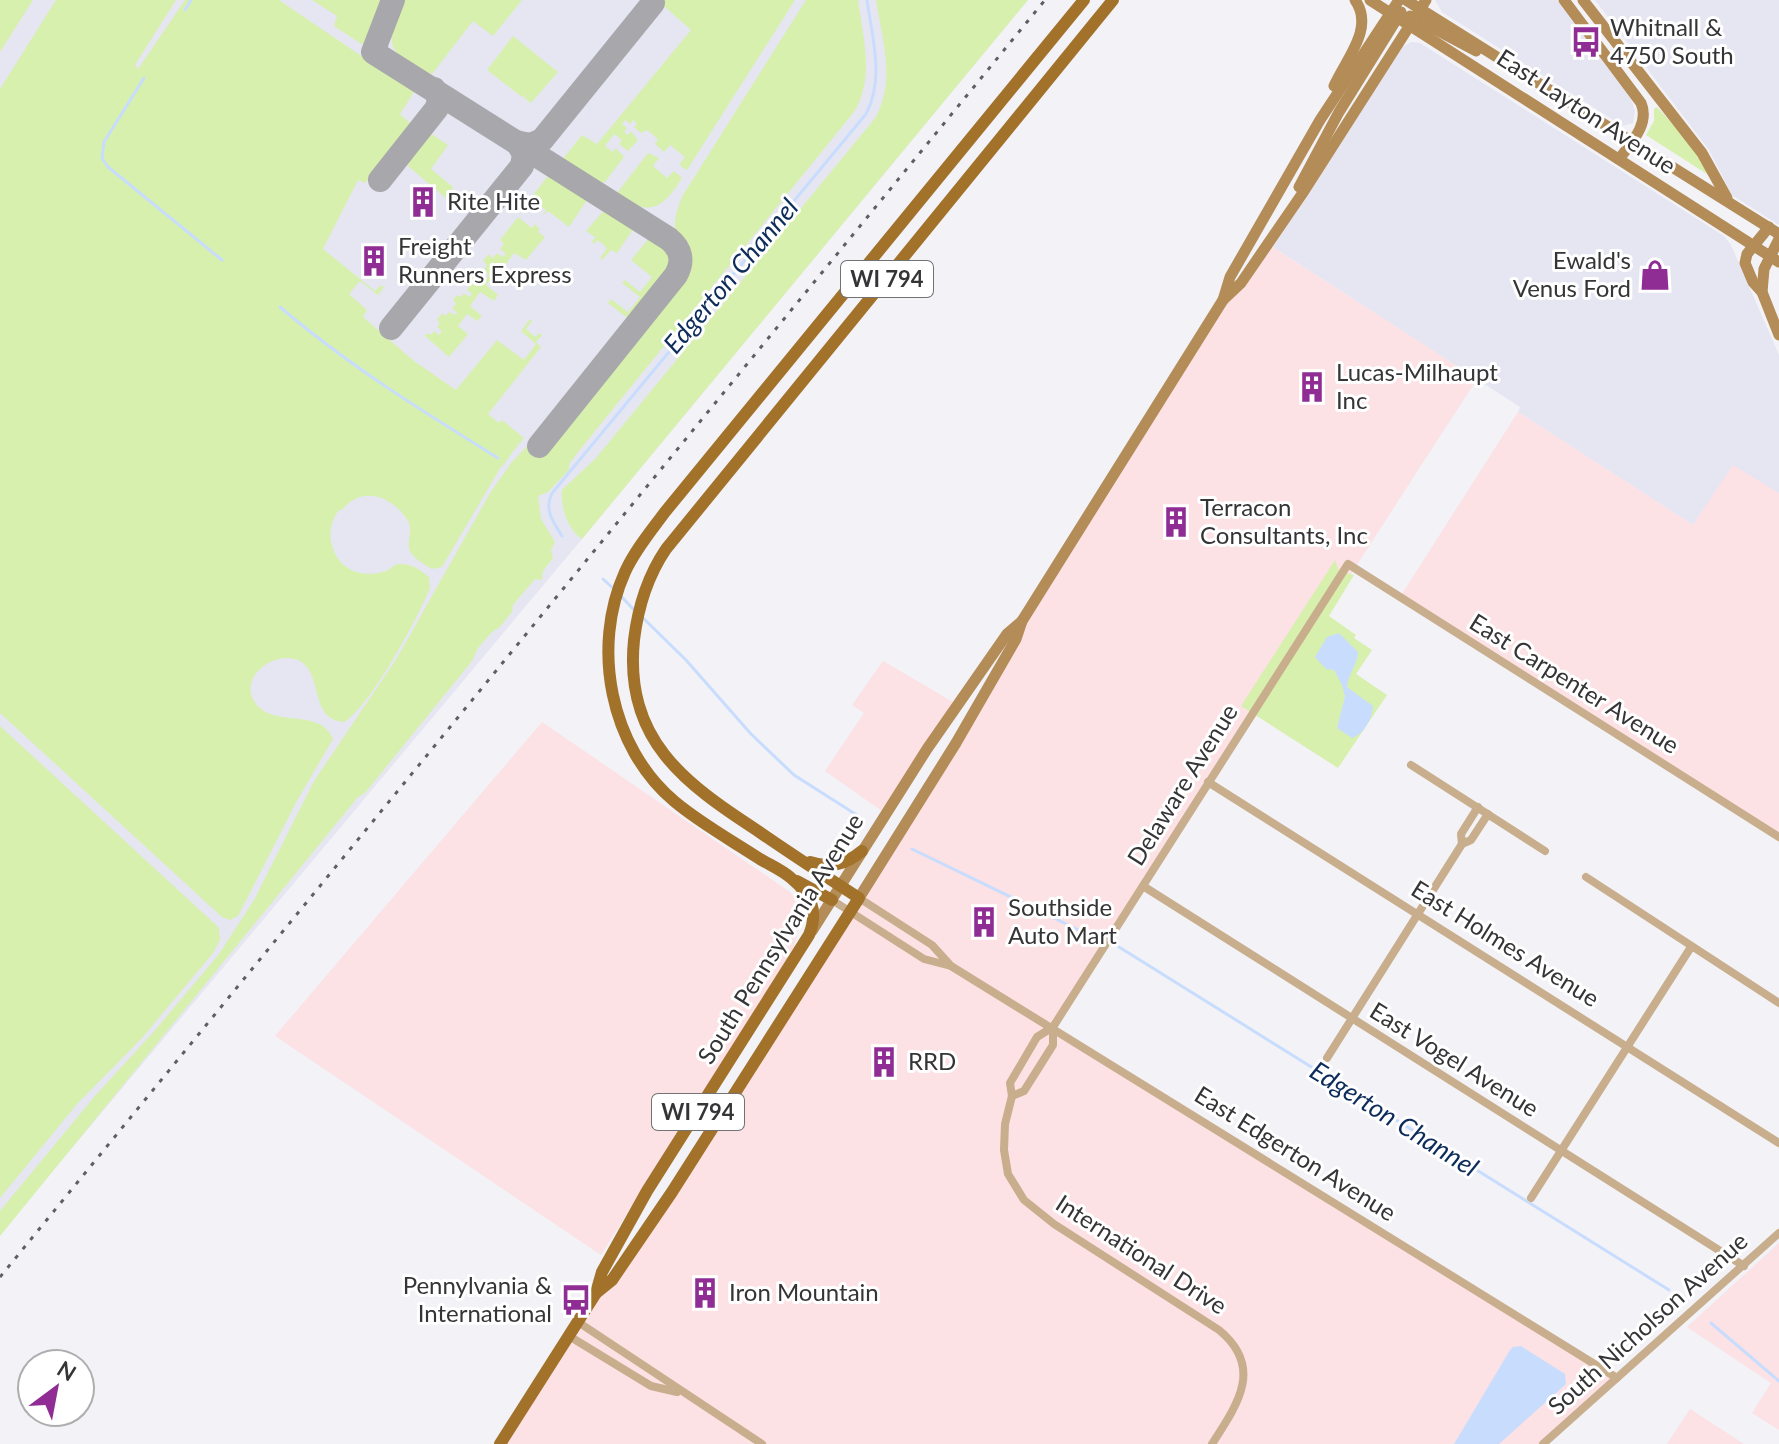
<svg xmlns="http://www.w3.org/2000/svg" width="1779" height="1444" font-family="Lato,sans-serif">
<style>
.built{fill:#e5e6f2}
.industrial{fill:#fce1e5}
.green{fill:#d8f0ad}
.water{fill:#c8ddfd}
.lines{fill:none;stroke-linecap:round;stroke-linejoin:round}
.stream{stroke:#c8ddfd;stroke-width:3}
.taxiway{stroke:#a8a8ac;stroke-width:24}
.street{stroke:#c8ae8c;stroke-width:8}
.secondary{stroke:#b38c57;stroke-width:11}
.primary{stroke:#a2722a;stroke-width:12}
.rail{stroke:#5f5f62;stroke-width:3;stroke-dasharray:4 8;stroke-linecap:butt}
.labels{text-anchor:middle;stroke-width:6;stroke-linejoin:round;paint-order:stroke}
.shield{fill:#fff;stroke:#727273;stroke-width:2}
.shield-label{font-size:22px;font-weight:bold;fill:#353537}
.poi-label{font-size:24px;fill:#353537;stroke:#fff;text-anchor:start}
.street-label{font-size:24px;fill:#353537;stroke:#fff}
.water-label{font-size:26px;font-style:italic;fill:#0d2c5b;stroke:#fff}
</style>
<rect width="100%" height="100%" fill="#f2f2f7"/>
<g class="built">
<path d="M0,0H1028L582,539L0,1234Z"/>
<path d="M1435,0H1557L1631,99L1635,111L1633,123L1623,126L1442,12Z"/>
<path d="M1595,0H1779V225L1732,195L1709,150Z"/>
<path d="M1411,42L1420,43L1724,236L1731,245L1779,355V493L1733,466L1693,525L1518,412L1520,407L1273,247L1402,47Z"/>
</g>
<g class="industrial">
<path d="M1268,244L1477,379L1351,574L1251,713L1053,1027L1617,1378L1543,1444H500L596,1293L672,1192L1223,300Z"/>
<path d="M1518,412L1693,525L1733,465L1779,493V837L1400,597Z"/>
<path d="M883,661L953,702L882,811L825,771L864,713L852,705Z"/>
<path d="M542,722L790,892L804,912L793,949L601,1255L275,1036Z"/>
<path d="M1779,1243V1430L1752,1413L1771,1383L1687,1327Z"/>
<path d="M1690,1409L1744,1444H1667Z"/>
</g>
<g class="green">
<path d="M0,0H33L0,52Z"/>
<path d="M56,0H176L135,65L138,69L185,0H279L360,55L416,89L400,114L412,125L365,183L358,180L323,249L375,291L381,285L384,287L378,295L360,281L349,294L367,310L363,317L414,361L456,390L497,340L524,360L536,344L521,331L530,319L532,321L526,329L535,337L539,333L542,335L536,342L541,347L488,414L499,423L502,420L524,438C515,449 510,455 503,466L502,465L442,567L432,569C425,565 416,560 411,553C405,544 413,532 409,523C396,498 363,483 342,510H339C332,519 328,533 332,545C338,570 362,579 386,571C394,568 392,564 401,564C412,564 421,570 429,577L430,588C419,616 369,709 344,722C315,720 320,689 309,670C292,641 236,670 254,701C271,730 320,706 333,739L298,799L238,916L230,920L222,917L0,713V89Z"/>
<path d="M312,0H382L363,45L334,26L337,16Z"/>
<path d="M404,0H522L493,36L473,21L432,74C384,51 385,46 404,0Z"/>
<path d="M657,0H795L687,170L679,165L685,157L670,145L664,152L655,144L658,139L647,130L641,133L634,127L637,124L633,120L630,124L625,120L622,124L627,128L624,132L628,135L631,131L638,140L628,151L619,144L622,140L614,134L605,146L613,152L616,148L624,157L605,182L599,184L562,160L582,135L597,144L691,30Z"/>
<path d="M806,0H858C863,37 875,78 854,112L578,452L569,464V470L548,492L538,496L541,519L555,542L551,550L553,558L543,571L542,580L535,579L513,605L512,612L500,627L492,632L478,648L472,661L365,793L358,797L0,1236V1211L94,1097L156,1029L219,954L254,900L314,781L397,658L490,493L511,463L530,443L543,452L682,278C696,253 678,248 675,228C674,217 679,204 683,195Z"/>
<path d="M876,0H1028L582,539C568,530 560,507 562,490L596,458L876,117C896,78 882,40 876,0Z"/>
<path d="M513,36L558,72L531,103L524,98L525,94L522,97L487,70Z"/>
<path d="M1657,107L1687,140L1710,176L1646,135L1654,121V109Z"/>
<path d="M430,133L448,145L431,169L453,187L446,198L408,166L409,161Z"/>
<path d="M648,153L659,158L653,166L667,178L674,171L682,178C662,210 649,216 618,196L617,193Z"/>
<path d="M550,173L589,197L569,227L548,211L542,216L546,210L531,198Z"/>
<path d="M606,208L634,228L617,253L611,250L602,260L600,258L607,248L598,240L594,244L592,242L595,237L586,231Z"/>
<path d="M518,217L532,228L537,222L536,226L540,229L538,232L545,237L526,260L514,253L504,267L514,275L512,278L499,269L486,285L498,295L494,301L480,292L470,306L482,316L477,321L467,314L458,326L468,334L449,357L425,336L427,333L431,335L434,331L439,335L442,331L437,327L440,323L437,320L442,313L446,316L449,312L455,315L457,312L452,309L456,303L453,300L457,295L461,297L464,293L469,297L472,294L467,290L470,286L467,282L472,275L476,278L480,274L486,279L489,275L484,270L487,265L483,261L489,254L493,258L497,253L503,257L506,254L500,249L504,244L500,240Z"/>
<path d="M650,237L670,254L671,267L630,320L608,303L611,299L628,312L640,297L622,283L625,280L640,292L652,277L631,260Z"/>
<path d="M1335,560L1339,571L1354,575L1329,616L1356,635L1354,638L1372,650L1356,674L1387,695L1338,768L1241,706Z"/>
<path d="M0,726L215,924L219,928L220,940L213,953L142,1038L77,1104L0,1198Z"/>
</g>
<g class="water">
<path d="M1339,633L1358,652C1358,664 1348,674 1347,687L1373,706C1373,718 1363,735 1352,738L1337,728L1345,696L1342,685L1334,670L1326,669L1315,657L1327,637Z"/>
<path d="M1521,1346L1565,1374L1566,1384L1499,1444H1454L1510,1350L1513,1347Z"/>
</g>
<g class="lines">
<g class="stream">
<path d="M185,10L191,0"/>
<path d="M144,78L104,142L102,158L108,167L222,260"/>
<path d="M280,307C348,365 422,411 498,458"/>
<path d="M562,536C553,522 543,508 553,492L866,114C885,78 872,38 867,0"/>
<path d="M603,579L615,590"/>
<path d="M620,595L634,610"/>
<path d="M643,618L686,660L751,734L794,775L860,817"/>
<path d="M912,849L1091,936"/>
<path d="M1119,947L1669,1290"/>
<path d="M1711,1323L1779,1381"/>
</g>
<g class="taxiway">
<path d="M393,0L373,52L669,239C681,249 684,261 676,275L539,446"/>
<path d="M520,143L531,145L542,140L653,3"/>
<path d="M380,180L437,108L439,98L434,89"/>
<path d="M391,328L522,166L524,154L517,142"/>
</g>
<g class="street">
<path d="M1411,765L1545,851"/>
<path d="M1208,782L1779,1143"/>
<path d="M1462,844L1461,834L1478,807"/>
<path d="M1586,877L1779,1003"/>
<path d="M1143,886L1744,1266"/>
<path d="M859,898L932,945L951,966L1617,1378"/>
<path d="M832,900L924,959L951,966"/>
<path d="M1327,1058L1462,844L1471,840L1488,814"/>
<path d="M1012,1096L1024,1091L1053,1045V1027"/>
<path d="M1531,1198L1691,947"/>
<path d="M578,1322L762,1444"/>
<path d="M569,1336L651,1386L677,1392"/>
<path d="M1212,1444C1238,1404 1264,1367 1219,1330L1054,1224L1024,1200L1008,1174L1004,1150L1005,1124L1012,1096L1010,1083L1037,1037L1053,1027L1348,564L1779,837"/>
<path d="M1543,1444L1779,1233"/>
</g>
<g class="secondary">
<path d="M1370,0L1779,262"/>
<path d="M1406,0L1779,234"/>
<path d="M1564,0L1641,103C1650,124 1631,143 1619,159"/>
<path d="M1583,0L1702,153L1727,198"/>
<path d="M1410,16L1476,51"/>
<path d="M1334,86C1346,59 1375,28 1355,0"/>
<path d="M1299,187L1339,112L1401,12"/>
<path d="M1769,227L1747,254L1745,263L1753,282L1762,292L1779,335"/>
<path d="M1762,292L1764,269L1779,239"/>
<path d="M1223,300L1241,283L1302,194L1426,0"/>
<path d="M859,898L956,743L1016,639L1022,621L1223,300L1230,277L1320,120L1399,0"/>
<path d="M812,931L927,749L1007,634L1022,621"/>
</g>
<g class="primary">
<path d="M810,862C831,869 846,864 862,851"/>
<path d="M797,881L832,900"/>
<path d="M596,1293L612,1280L672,1192L859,898C825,876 791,854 758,831C684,783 624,739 634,640C638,607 647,577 666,549L1113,0"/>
<path d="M500,1444L596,1293L602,1272L647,1191L809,935C819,910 811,895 791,878C782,870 770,865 760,859C731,840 700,823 674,801C610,747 591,647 625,572C635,550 651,531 665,512L1084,0"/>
</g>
<path class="rail" d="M0,1277L1045,0"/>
</g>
<defs>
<symbol id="bus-bare" viewBox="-9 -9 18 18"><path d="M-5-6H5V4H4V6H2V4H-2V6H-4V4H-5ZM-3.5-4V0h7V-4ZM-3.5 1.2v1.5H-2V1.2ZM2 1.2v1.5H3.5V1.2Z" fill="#8f2d95" stroke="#fff" stroke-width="2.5" paint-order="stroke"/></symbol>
<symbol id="building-bare" viewBox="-9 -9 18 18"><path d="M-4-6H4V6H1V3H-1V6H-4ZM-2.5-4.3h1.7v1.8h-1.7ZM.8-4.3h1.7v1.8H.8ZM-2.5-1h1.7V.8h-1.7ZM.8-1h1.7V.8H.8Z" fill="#8f2d95" stroke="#fff" stroke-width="2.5" paint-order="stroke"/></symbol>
<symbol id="shop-bare" viewBox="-9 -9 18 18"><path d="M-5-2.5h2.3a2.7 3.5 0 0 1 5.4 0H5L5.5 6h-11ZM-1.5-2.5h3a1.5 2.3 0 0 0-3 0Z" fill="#8f2d95" stroke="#fff" stroke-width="2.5" paint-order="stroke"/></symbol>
</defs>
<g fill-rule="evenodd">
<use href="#bus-bare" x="1564" y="20" width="44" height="44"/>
<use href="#building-bare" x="401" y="180" width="44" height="44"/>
<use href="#building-bare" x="352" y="239" width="44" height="44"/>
<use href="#shop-bare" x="1633" y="253" width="44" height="44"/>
<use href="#building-bare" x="1290" y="365" width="44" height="44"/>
<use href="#building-bare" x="1154" y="500" width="44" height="44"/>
<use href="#building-bare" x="962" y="900" width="44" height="44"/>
<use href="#building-bare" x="862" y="1040" width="44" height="44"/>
<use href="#building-bare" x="683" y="1271" width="44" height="44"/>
<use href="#bus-bare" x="554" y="1278" width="44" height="44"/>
</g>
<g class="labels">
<g class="shield">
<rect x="841" y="261" width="92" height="36" rx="6"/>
<rect x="652" y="1094" width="92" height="36" rx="6"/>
</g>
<g class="shield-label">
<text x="887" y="287">WI 794</text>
<text x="698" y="1120">WI 794</text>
</g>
<g class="poi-label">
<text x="1610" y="36">Whitnall &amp;<tspan x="1610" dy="28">4750 South</tspan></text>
<text x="447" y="210">Rite Hite</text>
<text x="398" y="255">Freight<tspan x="398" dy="28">Runners Express</tspan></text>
<text x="1631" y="269" text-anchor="end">Ewald's<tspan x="1631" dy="28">Venus Ford</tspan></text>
<text x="1336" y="381">Lucas-Milhaupt<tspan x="1336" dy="28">Inc</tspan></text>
<text x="1200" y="516">Terracon<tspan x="1200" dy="28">Consultants, Inc</tspan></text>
<text x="1008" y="916">Southside<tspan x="1008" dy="28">Auto Mart</tspan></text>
<text x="908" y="1070">RRD</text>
<text x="552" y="1294" text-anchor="end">Pennylvania &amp;<tspan x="552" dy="28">International</tspan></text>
<text x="729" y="1301">Iron Mountain</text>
</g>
<g class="street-label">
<text transform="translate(1586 112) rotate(33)" y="8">East Layton Avenue</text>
<text transform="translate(1574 684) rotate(32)" y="8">East Carpenter Avenue</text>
<text transform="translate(1183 785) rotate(-58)" y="8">Delaware Avenue</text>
<text transform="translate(781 939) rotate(-58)" y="8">South Pennsylvania Avenue</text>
<text transform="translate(1505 944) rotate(32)" y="8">East Holmes Avenue</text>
<text transform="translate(1454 1060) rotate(32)" y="8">East Vogel Avenue</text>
<text transform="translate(1295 1154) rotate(32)" y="8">East Edgerton Avenue</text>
<text transform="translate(1141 1255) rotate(33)" y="8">International Drive</text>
<text transform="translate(1648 1324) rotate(-42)" y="8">South Nicholson Avenue</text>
</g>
<g class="water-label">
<text transform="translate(731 276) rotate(-50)" y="9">Edgerton Channel</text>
<text transform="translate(1394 1119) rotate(32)" y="9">Edgerton Channel</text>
</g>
</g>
<g transform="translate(56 1388) rotate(32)"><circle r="38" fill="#ffffff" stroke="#aeaeaf" stroke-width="2"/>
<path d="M0-6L14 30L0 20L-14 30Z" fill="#8f2d95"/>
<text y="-12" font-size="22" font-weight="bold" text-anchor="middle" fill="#353537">N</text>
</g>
</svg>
